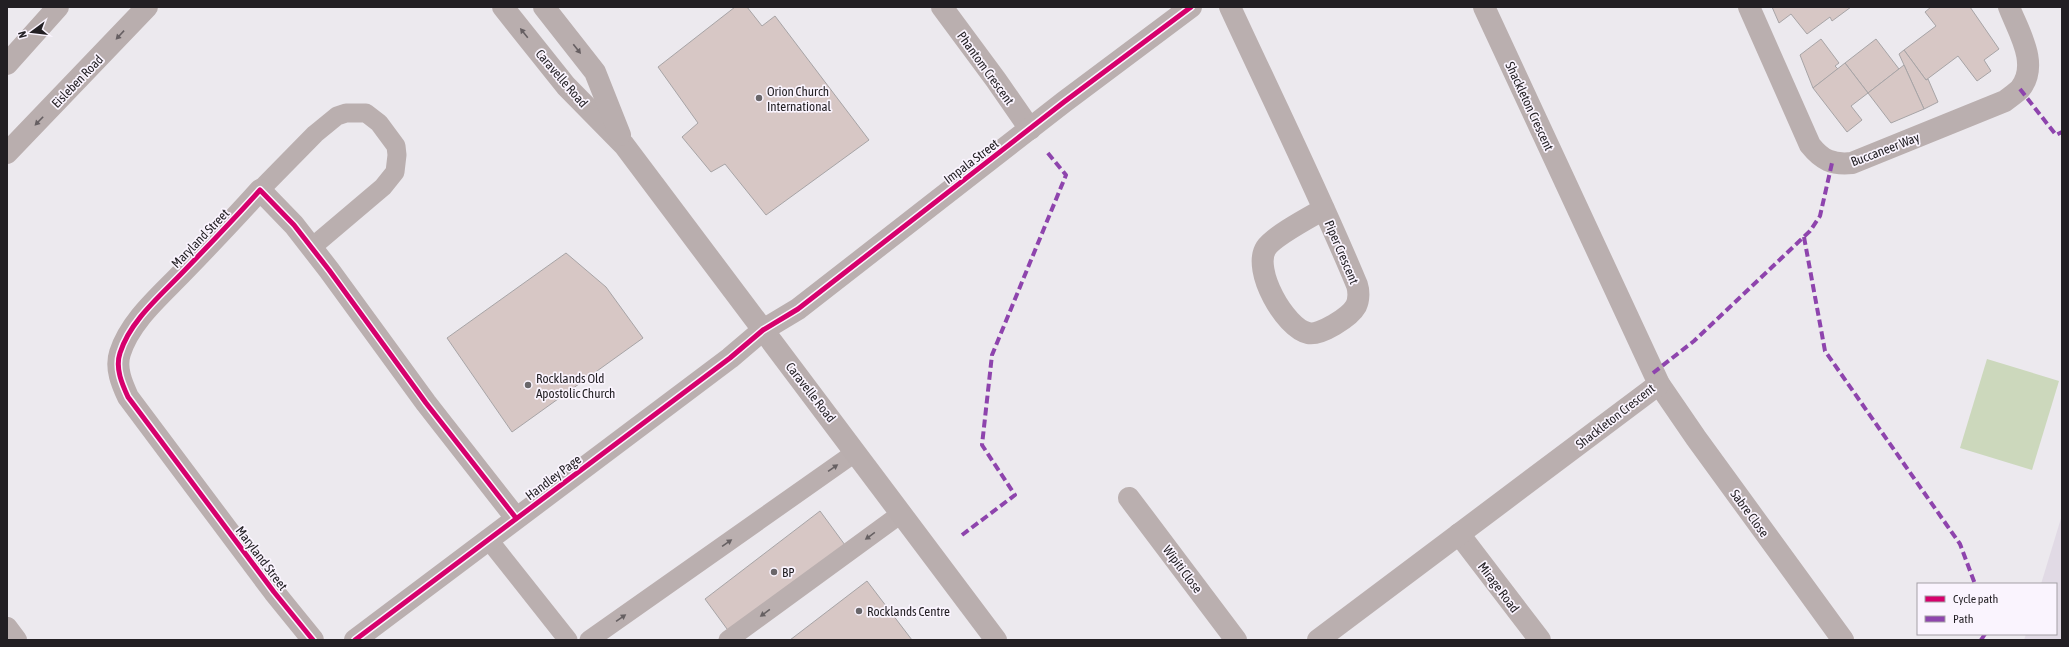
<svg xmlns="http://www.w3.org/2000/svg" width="2069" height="647" font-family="'Asap Condensed',sans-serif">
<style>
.built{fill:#e1dae5}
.green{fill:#ccd8bc}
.building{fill:#d7c7c5;stroke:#a7a4a6}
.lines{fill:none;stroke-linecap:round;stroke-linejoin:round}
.lane{stroke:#baafaf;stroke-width:19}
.street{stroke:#baafaf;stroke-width:22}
.secondary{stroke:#b9aeae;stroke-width:22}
.quiet{stroke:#8e44ad;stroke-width:4;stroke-dasharray:8 4;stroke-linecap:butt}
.cycleway-casing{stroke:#faf4fe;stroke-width:8}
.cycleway{stroke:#d6006c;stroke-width:5}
.oneway{fill:#665f62}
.oneway2{fill:#666062}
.poi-dot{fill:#69666a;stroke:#faf4fe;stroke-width:1.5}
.labels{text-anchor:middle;stroke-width:3.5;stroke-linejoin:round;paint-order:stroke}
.street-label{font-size:13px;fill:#221f23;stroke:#faf4fe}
.poi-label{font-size:13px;fill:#221f23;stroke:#faf4fe;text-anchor:start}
</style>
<rect width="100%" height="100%" fill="#ece9ee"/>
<path class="built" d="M2062,515V640H2024L2026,634H2056V584H2041Z"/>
<path class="green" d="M1987,359L2059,381L2032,470L1960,448Z"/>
<g class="building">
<path d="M735,7H747L762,26L775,16L869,140L766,215L725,164L711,172L682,137L698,123L658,67Z"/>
<path d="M1772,7H1851L1832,21L1830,17L1807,34L1791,14L1779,23Z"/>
<path d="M1931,7H1970L1999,49L1984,60L1991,71L1977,81L1958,56L1926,80L1904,50L1936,26L1925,12Z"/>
<path d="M1821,39L1839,63L1835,66L1838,69L1813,88L1800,55Z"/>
<path d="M1876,39L1899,69L1868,93L1845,63Z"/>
<path d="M1904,50L1926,80L1928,79L1938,102L1924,109L1899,54Z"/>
<path d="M1845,63L1868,93L1851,106L1862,120L1847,132L1813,88Z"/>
<path d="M1904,65L1924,109L1891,123L1868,93Z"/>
<path d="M566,253L606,287L643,338L512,432L447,338Z"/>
<path d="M820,511L845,545L730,633L705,599Z"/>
<path d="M867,581L912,640H790Z"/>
</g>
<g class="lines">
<g class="lane">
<path d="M260,190L315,134L337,116L346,113H366L379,123L396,146L397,155L395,172L383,187L311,248"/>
<path d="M488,539L568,640"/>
<path d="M589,640L856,452"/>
<path d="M728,640L902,513"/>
</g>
<g class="street">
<path d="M942,7L996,80L1030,129"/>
<path d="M1230,7C1273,100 1318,191 1357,285C1359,291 1359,300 1356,306C1350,317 1320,336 1308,333C1285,328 1252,270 1266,248C1274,236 1310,217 1324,209"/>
<path d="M1484,7L1659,384L1696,438L1843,640"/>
<path d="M1749,7L1810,145C1822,160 1832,165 1852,163L2005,101C2010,97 2016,93 2020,89C2040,64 2018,31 2009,7"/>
<path d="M1129,498L1236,640"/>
<path d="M1459,534L1540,640"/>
<path d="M7,628L16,640"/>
<path d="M313,640L274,592L128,397C122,384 115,368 120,353C130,321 160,296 183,272C209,245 235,218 260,190L294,225L329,270L426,403L516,518"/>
<path d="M355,640L730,358L763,330L798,309L1064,102L1191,7"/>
<path d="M1318,640L1659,384"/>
</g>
<g class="secondary">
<path d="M503,7L566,86L624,145L996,640"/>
<path d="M544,7L595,72L620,135"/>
<path d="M7,64L58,7"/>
<path d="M7,153L147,7"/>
</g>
<g class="quiet">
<path d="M2020,89L2056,135L2062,132"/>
<path d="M1804,237L1825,351L1960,544L1975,584"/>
<path d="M1653,373L1694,341L1810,231L1820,216L1832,163"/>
<path d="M962,535L1015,495L982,445L992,355L1066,175L1047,152"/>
<path d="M1981,640L1985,634"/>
</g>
<defs>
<g id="cycleway">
<path d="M313,640L274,592L128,397C122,384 115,368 120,353C130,321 160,296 183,272C209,245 235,218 260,190L294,225L329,270L426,403L516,518"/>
<path d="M355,640L730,358L763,330L798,309L1064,102L1191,7"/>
</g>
</defs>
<use href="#cycleway" class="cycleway-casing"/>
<use href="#cycleway" class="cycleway"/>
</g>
<defs><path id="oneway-solid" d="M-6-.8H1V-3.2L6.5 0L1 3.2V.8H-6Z"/></defs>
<g class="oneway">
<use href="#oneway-solid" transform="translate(524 33) rotate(-129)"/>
<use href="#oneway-solid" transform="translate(120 35) rotate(133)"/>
<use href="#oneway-solid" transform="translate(577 49) rotate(52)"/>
<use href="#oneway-solid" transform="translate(39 121) rotate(134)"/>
</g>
<g class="oneway2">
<use href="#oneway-solid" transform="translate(833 468) rotate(-35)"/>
<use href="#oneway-solid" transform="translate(870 536) rotate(144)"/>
<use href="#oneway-solid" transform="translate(727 543) rotate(-35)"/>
<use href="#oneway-solid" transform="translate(765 613) rotate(144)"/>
<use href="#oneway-solid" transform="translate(621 618) rotate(-35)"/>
</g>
<g class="poi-dot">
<circle cx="759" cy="98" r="4"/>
<circle cx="528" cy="385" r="4"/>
<circle cx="774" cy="572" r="4"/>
<circle cx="859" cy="611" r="4"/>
</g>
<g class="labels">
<g class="street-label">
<text transform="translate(986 68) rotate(54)" y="5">Phantom Crescent</text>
<text transform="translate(562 78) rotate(49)" y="5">Caravelle Road</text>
<text transform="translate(77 81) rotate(-46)" y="5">Eisleben Road</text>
<text transform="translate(1530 106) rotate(65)" y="5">Shackleton Crescent</text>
<text transform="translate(1885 149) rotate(-21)" y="5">Buccaneer Way</text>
<text transform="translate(971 161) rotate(-37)" y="5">Impala Street</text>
<text transform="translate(200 238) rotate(-46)" y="5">Maryland Street</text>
<text transform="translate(1342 252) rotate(67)" y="5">Piper Crescent</text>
<text transform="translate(811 392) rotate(52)" y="5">Caravelle Road</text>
<text transform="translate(1615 416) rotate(-38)" y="5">Shackleton Crescent</text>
<text transform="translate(553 477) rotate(-37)" y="5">Handley Page</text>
<text transform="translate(1750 513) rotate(54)" y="5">Sabre Close</text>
<text transform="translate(262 558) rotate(53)" y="5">Maryland Street</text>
<text transform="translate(1183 569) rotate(53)" y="5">Wipiti Close</text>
<text transform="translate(1499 587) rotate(53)" y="5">Mirage Road</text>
</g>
<g class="poi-label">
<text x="767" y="96">Orion Church<tspan x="767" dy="15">International</tspan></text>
<text x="536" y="383">Rocklands Old<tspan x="536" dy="15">Apostolic Church</tspan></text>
<text x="782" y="577">BP</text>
<text x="867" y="616">Rocklands Centre</text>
</g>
</g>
<rect width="2069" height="647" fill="none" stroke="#221f23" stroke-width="16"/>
<rect x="1917" y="583" width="140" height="52" fill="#faf4fe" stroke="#a49fa6"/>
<rect x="1925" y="596" width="20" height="6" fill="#d6006c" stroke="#a49fa6"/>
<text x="1953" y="603" font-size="12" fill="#221f23">Cycle path</text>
<rect x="1925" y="616" width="20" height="6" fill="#8e44ad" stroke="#a49fa6"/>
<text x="1953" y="623" font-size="12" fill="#221f23">Path</text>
<g transform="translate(32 32) rotate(255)" stroke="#faf4fe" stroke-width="3" paint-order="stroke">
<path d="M0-3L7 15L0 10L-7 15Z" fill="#221f23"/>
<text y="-6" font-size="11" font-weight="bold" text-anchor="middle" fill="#221f23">N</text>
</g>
</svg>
